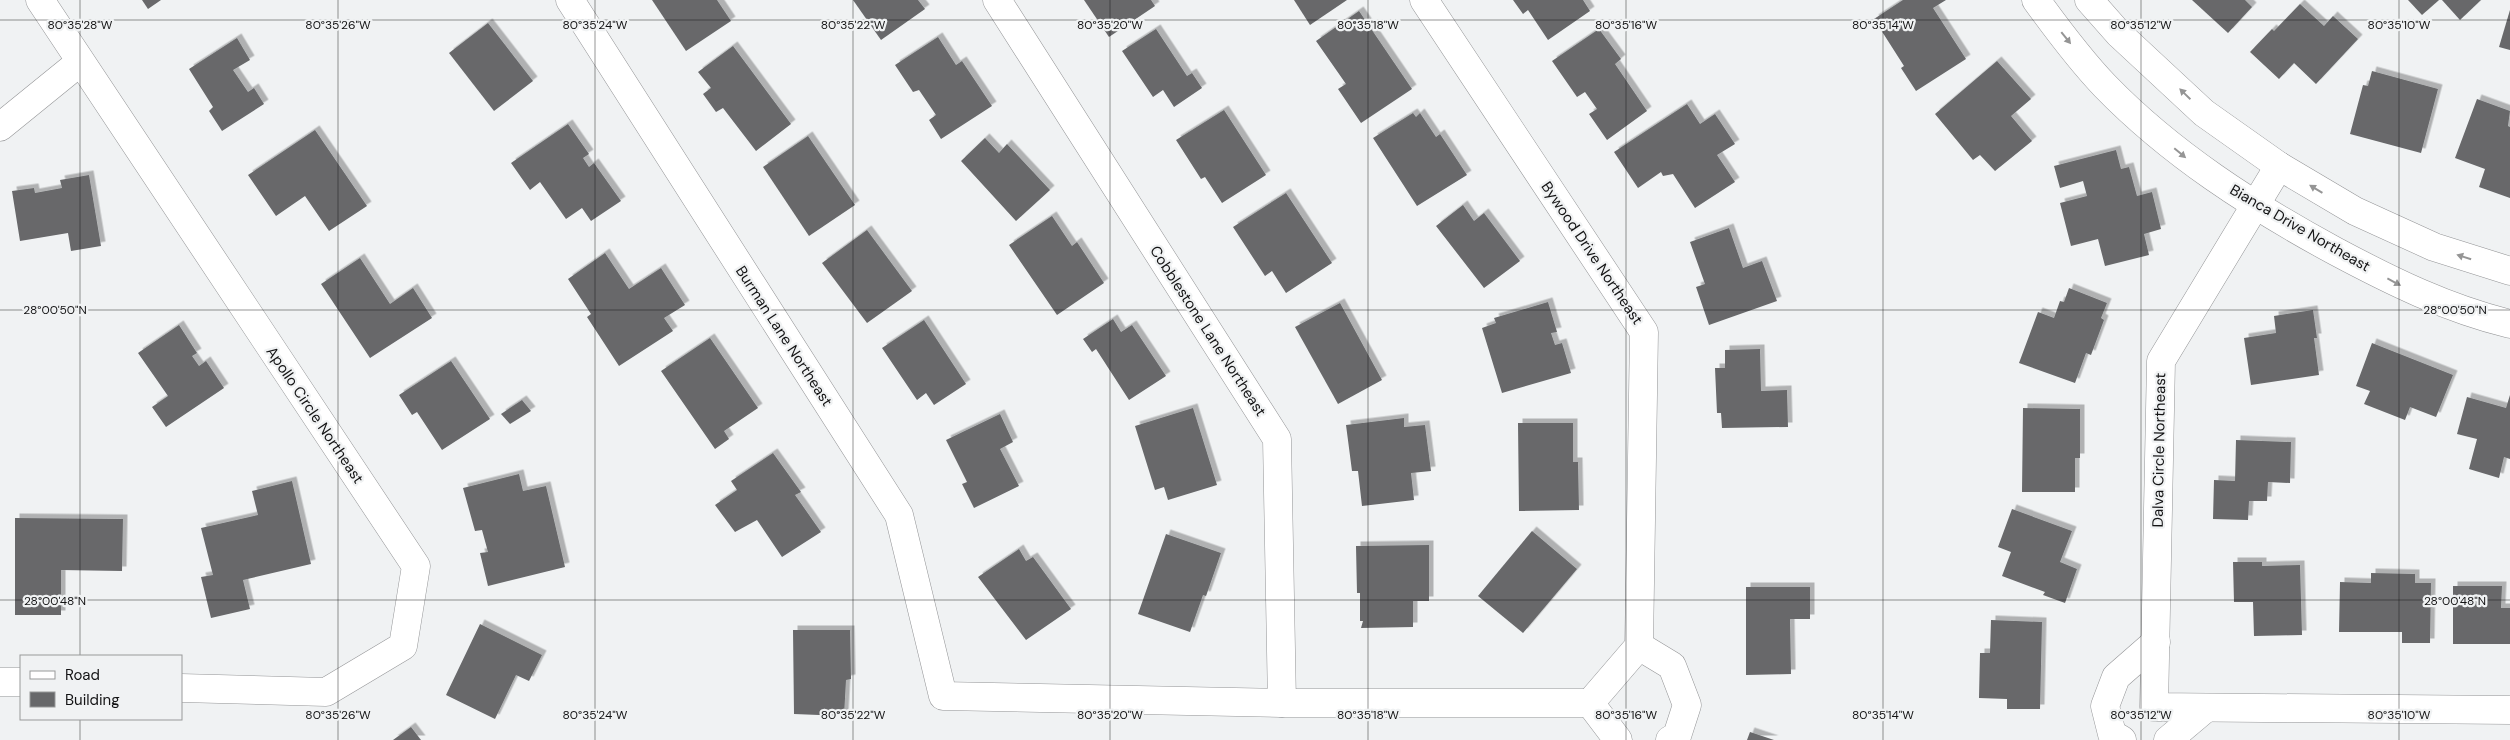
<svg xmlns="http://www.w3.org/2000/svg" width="2510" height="740" font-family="'DM Sans',sans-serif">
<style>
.building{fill:#67686a;filter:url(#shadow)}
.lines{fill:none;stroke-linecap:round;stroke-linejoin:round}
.minor-casing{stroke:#949597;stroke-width:29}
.minor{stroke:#fff;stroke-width:28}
.oneway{fill:#959595}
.ticks{fill:none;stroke:#131314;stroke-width:1;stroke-opacity:0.45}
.labels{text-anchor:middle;stroke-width:4.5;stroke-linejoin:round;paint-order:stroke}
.street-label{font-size:15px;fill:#131314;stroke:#f0f2f3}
.ticks-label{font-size:12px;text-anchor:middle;fill:#131314;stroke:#f0f2f3;stroke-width:4.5;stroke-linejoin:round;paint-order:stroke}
</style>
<defs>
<filter id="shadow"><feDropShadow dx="4.5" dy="-4.5" stdDeviation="0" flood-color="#0004"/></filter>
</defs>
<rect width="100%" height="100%" fill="#f0f2f3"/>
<g class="building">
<path d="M142,0H161L148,9Z"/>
<path d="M652,0H717L731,21L686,51Z"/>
<path d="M853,0H918L925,9L881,40Z"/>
<path d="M1084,0H1151L1155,6L1109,37Z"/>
<path d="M1294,0H1347L1310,25Z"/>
<path d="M1513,0H1583L1590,11L1548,40L1528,10L1523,14Z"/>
<path d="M1903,0H1946L1933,8L1966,59L1916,91L1901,68L1904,66L1874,19Z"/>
<path d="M2192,0H2245L2252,7L2228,33Z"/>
<path d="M2408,0H2439L2422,15Z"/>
<path d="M2442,0H2481L2460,20Z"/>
<path d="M2300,4L2324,26L2333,16L2358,39L2316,84L2294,63L2279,79L2250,52L2272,29L2274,31Z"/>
<path d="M2510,10V50L2499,47Z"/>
<path d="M1359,11L1412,89L1361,123L1338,89L1346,84L1316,41Z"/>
<path d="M488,23L533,81L494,111L449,53Z"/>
<path d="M1156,29L1187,76L1192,73L1202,88L1174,107L1163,90L1153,97L1122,51Z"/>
<path d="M1599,29L1621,59L1615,64L1647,111L1607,140L1589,114L1597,109L1585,92L1577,97L1552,61Z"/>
<path d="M938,37L956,65L962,61L992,106L941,139L929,120L936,115L919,90L913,92L895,65Z"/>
<path d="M237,38L250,60L233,70L248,92L254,88L264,104L222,131L209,111L213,107L189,69Z"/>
<path d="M733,46L791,124L756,151L723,108L716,112L703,94L711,88L698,72Z"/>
<path d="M1997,61L2031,99L2011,116L2032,141L1995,171L1980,155L1973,160L1935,114Z"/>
<path d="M2372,71L2438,89L2421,153L2350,134L2363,85L2368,86Z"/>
<path d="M2477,99L2510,111L2508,126L2510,127V198L2479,187L2485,169L2455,158Z"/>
<path d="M1687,104L1700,124L1715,114L1735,144L1717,155L1735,182L1695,208L1673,174L1663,176L1661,172L1638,188L1614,152Z"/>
<path d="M1224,110L1266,175L1222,203L1205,177L1201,179L1176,140Z"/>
<path d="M1413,113L1416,117L1420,113L1436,137L1440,134L1467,175L1417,206L1373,138Z"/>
<path d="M568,124L589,154L583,158L589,167L594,163L621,201L591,221L582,208L566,219L540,182L530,190L511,163Z"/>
<path d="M315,130L367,206L329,231L305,196L276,216L248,175Z"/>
<path d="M808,136L855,205L809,236L763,167Z"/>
<path d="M985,138L999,153L1007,144L1050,190L1016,221L961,161Z"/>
<path d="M2116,150L2121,169L2129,167L2137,196L2152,192L2161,229L2144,234L2149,255L2105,266L2098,239L2071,246L2060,203L2087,196L2083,181L2060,188L2054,166Z"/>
<path d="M89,175L101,246L71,251L68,233L20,241L12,191L34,188L35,193L62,188L60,180Z"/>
<path d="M1286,193L1332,263L1286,293L1272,271L1265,276L1233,227Z"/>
<path d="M1463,205L1474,221L1484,213L1520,261L1484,288L1436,226Z"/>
<path d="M1052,216L1072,246L1077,242L1104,283L1057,315L1009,245Z"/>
<path d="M1729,228L1743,268L1762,261L1777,301L1709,325L1696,287L1705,284L1690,242Z"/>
<path d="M867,230L912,291L867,323L822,263Z"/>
<path d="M605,253L629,289L661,268L685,305L664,318L673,331L619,366L587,317L591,314L568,279Z"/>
<path d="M360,258L390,304L413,288L432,318L370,358L321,284Z"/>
<path d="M2069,288L2107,303L2101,318L2104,320L2091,355L2086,353L2075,383L2019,363L2038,312L2054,318L2060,301L2064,302Z"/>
<path d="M1548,302L1557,332L1551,333L1555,345L1562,343L1571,373L1502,393L1482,328L1496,323L1494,318Z"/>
<path d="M1340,303L1382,380L1338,404L1295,327Z"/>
<path d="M2313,310L2317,338H2314L2319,375L2251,385L2244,338L2276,333L2274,316Z"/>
<path d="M1113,319L1121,332L1132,325L1166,376L1129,400L1096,349L1092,352L1083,339Z"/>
<path d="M924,320L966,384L934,405L926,393L917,400L882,348Z"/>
<path d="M179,325L197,353L192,356L199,366L206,361L224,388L166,427L152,407L168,396L138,353Z"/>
<path d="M710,338L758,408L724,431L729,439L715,449L661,371Z"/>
<path d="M2372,343L2453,375L2436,417L2410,407L2405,420L2364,404L2370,391L2356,386Z"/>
<path d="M1760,349L1761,391L1787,390L1788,427L1722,428L1721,413H1717L1715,368H1725V350Z"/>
<path d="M451,361L490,419L442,450L417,412L412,415L399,395Z"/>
<path d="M2510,395V459L2504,457L2499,478L2469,469L2477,439L2457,434L2467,397L2506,408Z"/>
<path d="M522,400L531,411L510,424L501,414Z"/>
<path d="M1193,408L1217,485L1168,500L1164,487L1155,490L1135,426Z"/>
<path d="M2023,408L2080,409V458H2075V492H2022Z"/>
<path d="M1000,414L1013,442L1000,449L1019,486L974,508L962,484L967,482L946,440Z"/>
<path d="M1404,418V427L1425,425L1431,471L1411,473L1414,500L1362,506L1358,471H1352L1346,425Z"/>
<path d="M1518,423H1573V462H1578L1579,510L1519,511Z"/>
<path d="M2236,440L2291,442L2290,483L2268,482L2267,501H2249L2248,520L2213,519L2214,480L2235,481Z"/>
<path d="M773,453L801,492L795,495L821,532L782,557L757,520L735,532L715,505L737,490L731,481Z"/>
<path d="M519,474L523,491L546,486L565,567L488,586L480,553L488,552L482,530L475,531L463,488Z"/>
<path d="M292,481L311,564L243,580L250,609L211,618L201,577L213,575L201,528L258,515L252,491Z"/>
<path d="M2012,509L2072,531L2060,562L2077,569L2065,603L2043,595L2045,592L2002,576L2011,552L1998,547Z"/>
<path d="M15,518L123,519L122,571L61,570V615H15Z"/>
<path d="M1532,531L1577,569L1523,633L1478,596Z"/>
<path d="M1166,534L1221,553L1206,596L1203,595L1190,632L1138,614Z"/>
<path d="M1429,545V601H1413V627L1361,628L1363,621H1360V593H1357L1356,546Z"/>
<path d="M1019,549L1026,561L1033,557L1071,609L1026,640L978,577Z"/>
<path d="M2233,562H2262V566L2300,565L2302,635L2254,636L2253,602H2234Z"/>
<path d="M2371,573L2415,574V583H2431L2430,643H2402V632H2339L2340,582L2371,583Z"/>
<path d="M2453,586H2502L2501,608H2510V644H2453Z"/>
<path d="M1746,587H1810V619H1790L1791,674L1746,675Z"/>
<path d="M1991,620L2042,622L2040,709H2007V699L1979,698L1980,653H1990Z"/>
<path d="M480,624L542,655L529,681L516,675L495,719L446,695Z"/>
<path d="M793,630H850L851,679L846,680L844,716L794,714Z"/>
<path d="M411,727L421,740H393Z"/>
<path d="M1750,732L1774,740H1747Z"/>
</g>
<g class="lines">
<defs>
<g id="minor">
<path d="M40,0L416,566L403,646L326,692L181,688"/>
<path d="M570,0L899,515L943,696L1282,703H1590"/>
<path d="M997,0L1277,439L1282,703"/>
<path d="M1424,0L1644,332L1639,646L1590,703"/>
<path d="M2036,0C2057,29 2080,60 2105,86C2171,154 2252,206 2335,251C2393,282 2446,308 2510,324"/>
<path d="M2089,0L2119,34L2204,113L2279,166L2355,211L2434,247L2510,271"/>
<path d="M0,127L80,62"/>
<path d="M2279,166L2161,361L2154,707L2510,710"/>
<path d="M1639,646L1672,666L1687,705L1677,736L1670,740"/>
<path d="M0,682H21"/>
<path d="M1590,703L1618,740"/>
<path d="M2122,740L2112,734L2105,706L2116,677L2156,642"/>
<path d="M2168,740L2206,708"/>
</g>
</defs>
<use href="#minor" class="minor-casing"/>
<use href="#minor" class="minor"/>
</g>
<defs><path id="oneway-solid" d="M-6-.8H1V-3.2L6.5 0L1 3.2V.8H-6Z" transform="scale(1.25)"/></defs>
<g class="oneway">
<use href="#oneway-solid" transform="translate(2066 38) rotate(51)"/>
<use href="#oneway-solid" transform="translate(2185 94) rotate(-136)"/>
<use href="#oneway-solid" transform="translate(2180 153) rotate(40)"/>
<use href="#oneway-solid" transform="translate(2316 189) rotate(-149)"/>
<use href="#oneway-solid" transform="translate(2464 257) rotate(-162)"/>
<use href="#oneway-solid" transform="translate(2394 282) rotate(28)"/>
</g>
<path class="ticks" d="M80,0V656M338,0V740M595,0V740M853,0V740M1110,0V740M1368,0V740M1626,0V740M1883,0V740M2141,0V740M2399,0V740M0,20H2510M0,310H2510M0,600H2510M80,719V740"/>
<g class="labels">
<g class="street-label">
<text transform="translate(2300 228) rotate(30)" y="5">Bianca Drive Northeast</text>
<text transform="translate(1592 253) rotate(56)" y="5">Bywood Drive Northeast</text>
<text transform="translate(1208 331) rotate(57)" y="5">Cobblestone Lane Northeast</text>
<text transform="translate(784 336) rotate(57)" y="5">Burman Lane Northeast</text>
<text transform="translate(315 415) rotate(56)" y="5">Apollo Circle Northeast</text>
<text transform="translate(2159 450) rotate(-89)" y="5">Dalva Circle Northeast</text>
</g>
</g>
<g class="ticks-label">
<text x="80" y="29">80°35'28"W</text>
<text x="338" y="29">80°35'26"W</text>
<text x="595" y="29">80°35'24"W</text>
<text x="853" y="29">80°35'22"W</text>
<text x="1110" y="29">80°35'20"W</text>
<text x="1368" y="29">80°35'18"W</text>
<text x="1626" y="29">80°35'16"W</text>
<text x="1883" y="29">80°35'14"W</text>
<text x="2141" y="29">80°35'12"W</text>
<text x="2399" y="29">80°35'10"W</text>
<text x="55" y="314">28°00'50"N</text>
<text x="2455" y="314">28°00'50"N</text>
<text x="55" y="605">28°00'48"N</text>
<text x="2455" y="605">28°00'48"N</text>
<text x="338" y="719">80°35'26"W</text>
<text x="595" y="719">80°35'24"W</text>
<text x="853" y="719">80°35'22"W</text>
<text x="1110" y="719">80°35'20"W</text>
<text x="1368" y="719">80°35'18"W</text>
<text x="1626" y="719">80°35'16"W</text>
<text x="1883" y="719">80°35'14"W</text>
<text x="2141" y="719">80°35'12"W</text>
<text x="2399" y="719">80°35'10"W</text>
</g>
<rect x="20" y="655" width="162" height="65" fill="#f0f2f3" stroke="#98999a"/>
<rect x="30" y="671" width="25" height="8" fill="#ffffff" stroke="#98999a"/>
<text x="65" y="680" font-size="15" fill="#131314">Road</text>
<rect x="30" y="692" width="25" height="15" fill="#67686a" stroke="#98999a"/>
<text x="65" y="705" font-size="15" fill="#131314">Building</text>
</svg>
